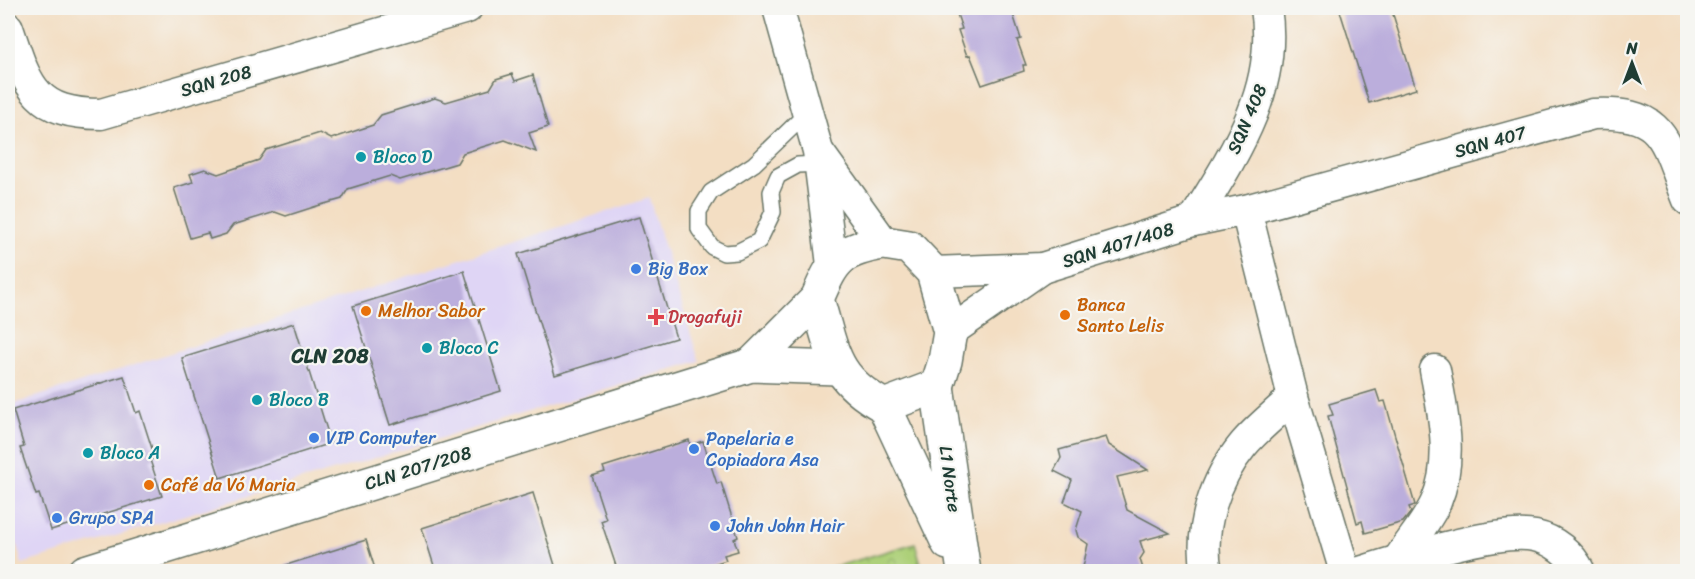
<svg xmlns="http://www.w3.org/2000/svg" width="1695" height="579" font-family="Sriracha,sans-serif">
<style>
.built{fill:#dfd5f5}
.park{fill:url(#park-crowns);stroke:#668656;stroke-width:1.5}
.building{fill:#bbaedc}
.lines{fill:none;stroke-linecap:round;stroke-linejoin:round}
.service-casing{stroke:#697566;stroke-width:18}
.minor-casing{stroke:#697566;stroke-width:33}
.tertiary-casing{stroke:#697566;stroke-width:36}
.service{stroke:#fff;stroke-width:15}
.minor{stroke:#fff;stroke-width:30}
.tertiary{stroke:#fff;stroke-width:33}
.culture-dot{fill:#0f9aa8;stroke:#f6f6f2;stroke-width:2}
.shop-dot{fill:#3f7fe0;stroke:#f6f6f2;stroke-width:2}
.food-dot{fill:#e8710a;stroke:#f6f6f2;stroke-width:2}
.health-dot{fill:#e0444e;stroke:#f6f6f2;stroke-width:2}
.labels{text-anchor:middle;stroke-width:4.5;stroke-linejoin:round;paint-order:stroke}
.street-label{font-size:18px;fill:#1f3d34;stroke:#f6f6f2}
.culture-label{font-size:18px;fill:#0d838f;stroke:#f6f6f2;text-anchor:start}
.shop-label{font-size:18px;fill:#366cbe;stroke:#f6f6f2;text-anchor:start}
.food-label{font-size:18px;fill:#c56008;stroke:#f6f6f2;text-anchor:start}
.health-label{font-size:18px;fill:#be3a42;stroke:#f6f6f2;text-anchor:start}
.neighbourhood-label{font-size:20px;font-weight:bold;fill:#1f3d34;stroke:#f6f6f2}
</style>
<defs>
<pattern id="park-crowns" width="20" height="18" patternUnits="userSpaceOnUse" patternTransform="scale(1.5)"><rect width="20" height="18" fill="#add079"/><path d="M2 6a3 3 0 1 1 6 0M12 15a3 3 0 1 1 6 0" fill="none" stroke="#8caa64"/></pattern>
</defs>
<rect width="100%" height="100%" fill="#f6f6f2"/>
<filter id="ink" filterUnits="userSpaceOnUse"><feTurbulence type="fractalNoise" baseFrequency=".0167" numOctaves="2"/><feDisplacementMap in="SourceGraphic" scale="12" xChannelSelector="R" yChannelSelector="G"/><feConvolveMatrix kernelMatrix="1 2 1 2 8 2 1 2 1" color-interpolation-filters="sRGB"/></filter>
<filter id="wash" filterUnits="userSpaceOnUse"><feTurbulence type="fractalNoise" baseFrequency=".008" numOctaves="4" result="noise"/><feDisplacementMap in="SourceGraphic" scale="24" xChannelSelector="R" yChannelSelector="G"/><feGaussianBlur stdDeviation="1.35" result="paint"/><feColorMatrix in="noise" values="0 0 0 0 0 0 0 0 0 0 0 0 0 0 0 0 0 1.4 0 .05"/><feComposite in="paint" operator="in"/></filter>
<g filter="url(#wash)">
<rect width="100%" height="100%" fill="#f3dec3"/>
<path class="built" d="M649,198L699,361L22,564L8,511V406Z"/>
<path class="park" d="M915,543L923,571H821Z"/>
<g id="blocks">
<g class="building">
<path d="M955,8H1011L1021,39L1017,40L1026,65H1023L1024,71L982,85L970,55L967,56L958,30L962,29Z"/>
<path d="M1339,8H1391L1416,89L1369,103Z"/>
<path d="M512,74L515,81L533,75L548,127L529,133L536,152L505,140L463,153L457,163L400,180L390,176L348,189L342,199L317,206L286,216L275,212L233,225L226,234L210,239L208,233L190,238L174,188L193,182L190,174L205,169L218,174L259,160L266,150L320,133L331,139L373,125L381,115L435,98L446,102L490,89L496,79Z"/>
<path d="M639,217L676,338L555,375L518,254Z"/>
<path d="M464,271L501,391L390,425L353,306Z"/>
<path d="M294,323L331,443L220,478L182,358Z"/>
<path d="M124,376L136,413L140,411L155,458L150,460L162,496L51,530L39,494L36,495L20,448L24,447L13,410Z"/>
<path d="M1376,390L1380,402L1385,401L1415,505L1409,507L1411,512L1403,522L1365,533L1362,521L1357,523L1328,416L1333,415L1329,404Z"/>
<path d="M1106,437L1109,445L1148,470L1117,477L1127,510L1170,533L1140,541L1144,553L1140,559L1144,572H1082L1088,544L1078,537L1076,530L1082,511L1064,502L1072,480L1054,471L1061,458L1059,450Z"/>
<path d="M689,440L690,445L703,441L717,484L721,482L738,537L734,539L738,551L724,555L726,560L688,572H618L601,521L606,519L592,476L605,472L603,467Z"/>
<path d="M533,493L557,572H436L422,528Z"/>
<path d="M366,540L376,572H283V566Z"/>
</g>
</g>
</g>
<g filter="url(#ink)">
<use href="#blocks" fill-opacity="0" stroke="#697566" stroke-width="1.5"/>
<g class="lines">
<defs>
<path id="service" d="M807,113L754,164L711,192L699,211V229L712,247L724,253L737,252L759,241L773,212L771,192L778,176L798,165L820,164"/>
<g id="minor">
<path d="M778,8L818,151L832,265"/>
<path d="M8,28C27,84 33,114 101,114L467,8"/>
<path d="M820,154L884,243"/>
<path d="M1246,210L1293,397L1345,572"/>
<path d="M1193,221C1234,155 1279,89 1266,8"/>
<path d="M933,272L1042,268L1193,221L1246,210L1593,114C1666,110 1665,142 1688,200"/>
<path d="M950,332L1042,268"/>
<path d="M1398,560C1410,541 1427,522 1436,502C1454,459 1443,414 1435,370"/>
<path d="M1207,572C1198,529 1215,479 1243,445C1257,428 1277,413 1293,397"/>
<path d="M1360,572C1398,560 1498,528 1535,536C1554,540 1572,554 1580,572"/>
</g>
<g id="tertiary">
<path d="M884,243L909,247L933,272L950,332L945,361L937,386L884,406C832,378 833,351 817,299C834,259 840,250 884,243Z"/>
<path d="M751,365L817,299"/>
<path d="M937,386L964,572"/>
<path d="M884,406L948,543"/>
<path d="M85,572L751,365L837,368"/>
</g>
</defs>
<use href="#service" class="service-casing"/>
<use href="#minor" class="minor-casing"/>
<use href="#tertiary" class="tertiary-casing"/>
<use href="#service" class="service"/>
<use href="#minor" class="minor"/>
<use href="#tertiary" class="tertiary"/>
</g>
</g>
<g class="culture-dot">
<circle cx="361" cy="157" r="6"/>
<circle cx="427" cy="348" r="6"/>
<circle cx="257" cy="400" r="6"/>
<circle cx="88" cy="453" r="6"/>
</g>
<g class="shop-dot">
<circle cx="636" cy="269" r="6"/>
<circle cx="314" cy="438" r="6"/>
<circle cx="694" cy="449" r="6"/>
<circle cx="57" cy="518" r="6"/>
<circle cx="715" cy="526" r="6"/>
</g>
<g class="food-dot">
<circle cx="366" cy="311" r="6"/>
<circle cx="1065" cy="315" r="6"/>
<circle cx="149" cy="485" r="6"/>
</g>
<path class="health-dot" d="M653 308h6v6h6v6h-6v6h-6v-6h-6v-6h6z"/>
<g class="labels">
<g class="street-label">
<text transform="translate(216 81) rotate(-16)" y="6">SQN 208</text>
<text transform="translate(1247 119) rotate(-67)" y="6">SQN 408</text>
<text transform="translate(1490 142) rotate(-16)" y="6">SQN 407</text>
<text transform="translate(1118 245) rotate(-17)" y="6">SQN 407/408</text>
<text transform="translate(418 468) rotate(-17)" y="6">CLN 207/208</text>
<text transform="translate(950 479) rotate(82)" y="6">L1 Norte</text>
</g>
<g class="culture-label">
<text x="373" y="163">Bloco D</text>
<text x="439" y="354">Bloco C</text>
<text x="269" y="406">Bloco B</text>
<text x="100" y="459">Bloco A</text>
</g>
<g class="shop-label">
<text x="648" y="275">Big Box</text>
<text x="326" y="444">VIP Computer</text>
<text x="706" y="445">Papelaria e<tspan x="706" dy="21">Copiadora Asa</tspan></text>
<text x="69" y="524">Grupo SPA</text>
<text x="727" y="532">John John Hair</text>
</g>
<g class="food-label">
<text x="1077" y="311">Banca<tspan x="1077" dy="21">Santo Lelis</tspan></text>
<text x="378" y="317">Melhor Sabor</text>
<text x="161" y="491">Café da Vó Maria</text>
</g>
<g class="health-label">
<text x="668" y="323">Drogafuji</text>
</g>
<g class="neighbourhood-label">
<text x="330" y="363">CLN 208</text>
</g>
</g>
<rect width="1695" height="579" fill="none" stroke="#f6f6f2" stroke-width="30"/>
<g transform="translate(1632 63)" stroke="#f6f6f2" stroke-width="4.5" paint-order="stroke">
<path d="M0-4.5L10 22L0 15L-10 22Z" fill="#1f3d34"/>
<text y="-9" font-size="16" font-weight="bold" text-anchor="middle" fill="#1f3d34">N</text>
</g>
</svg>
